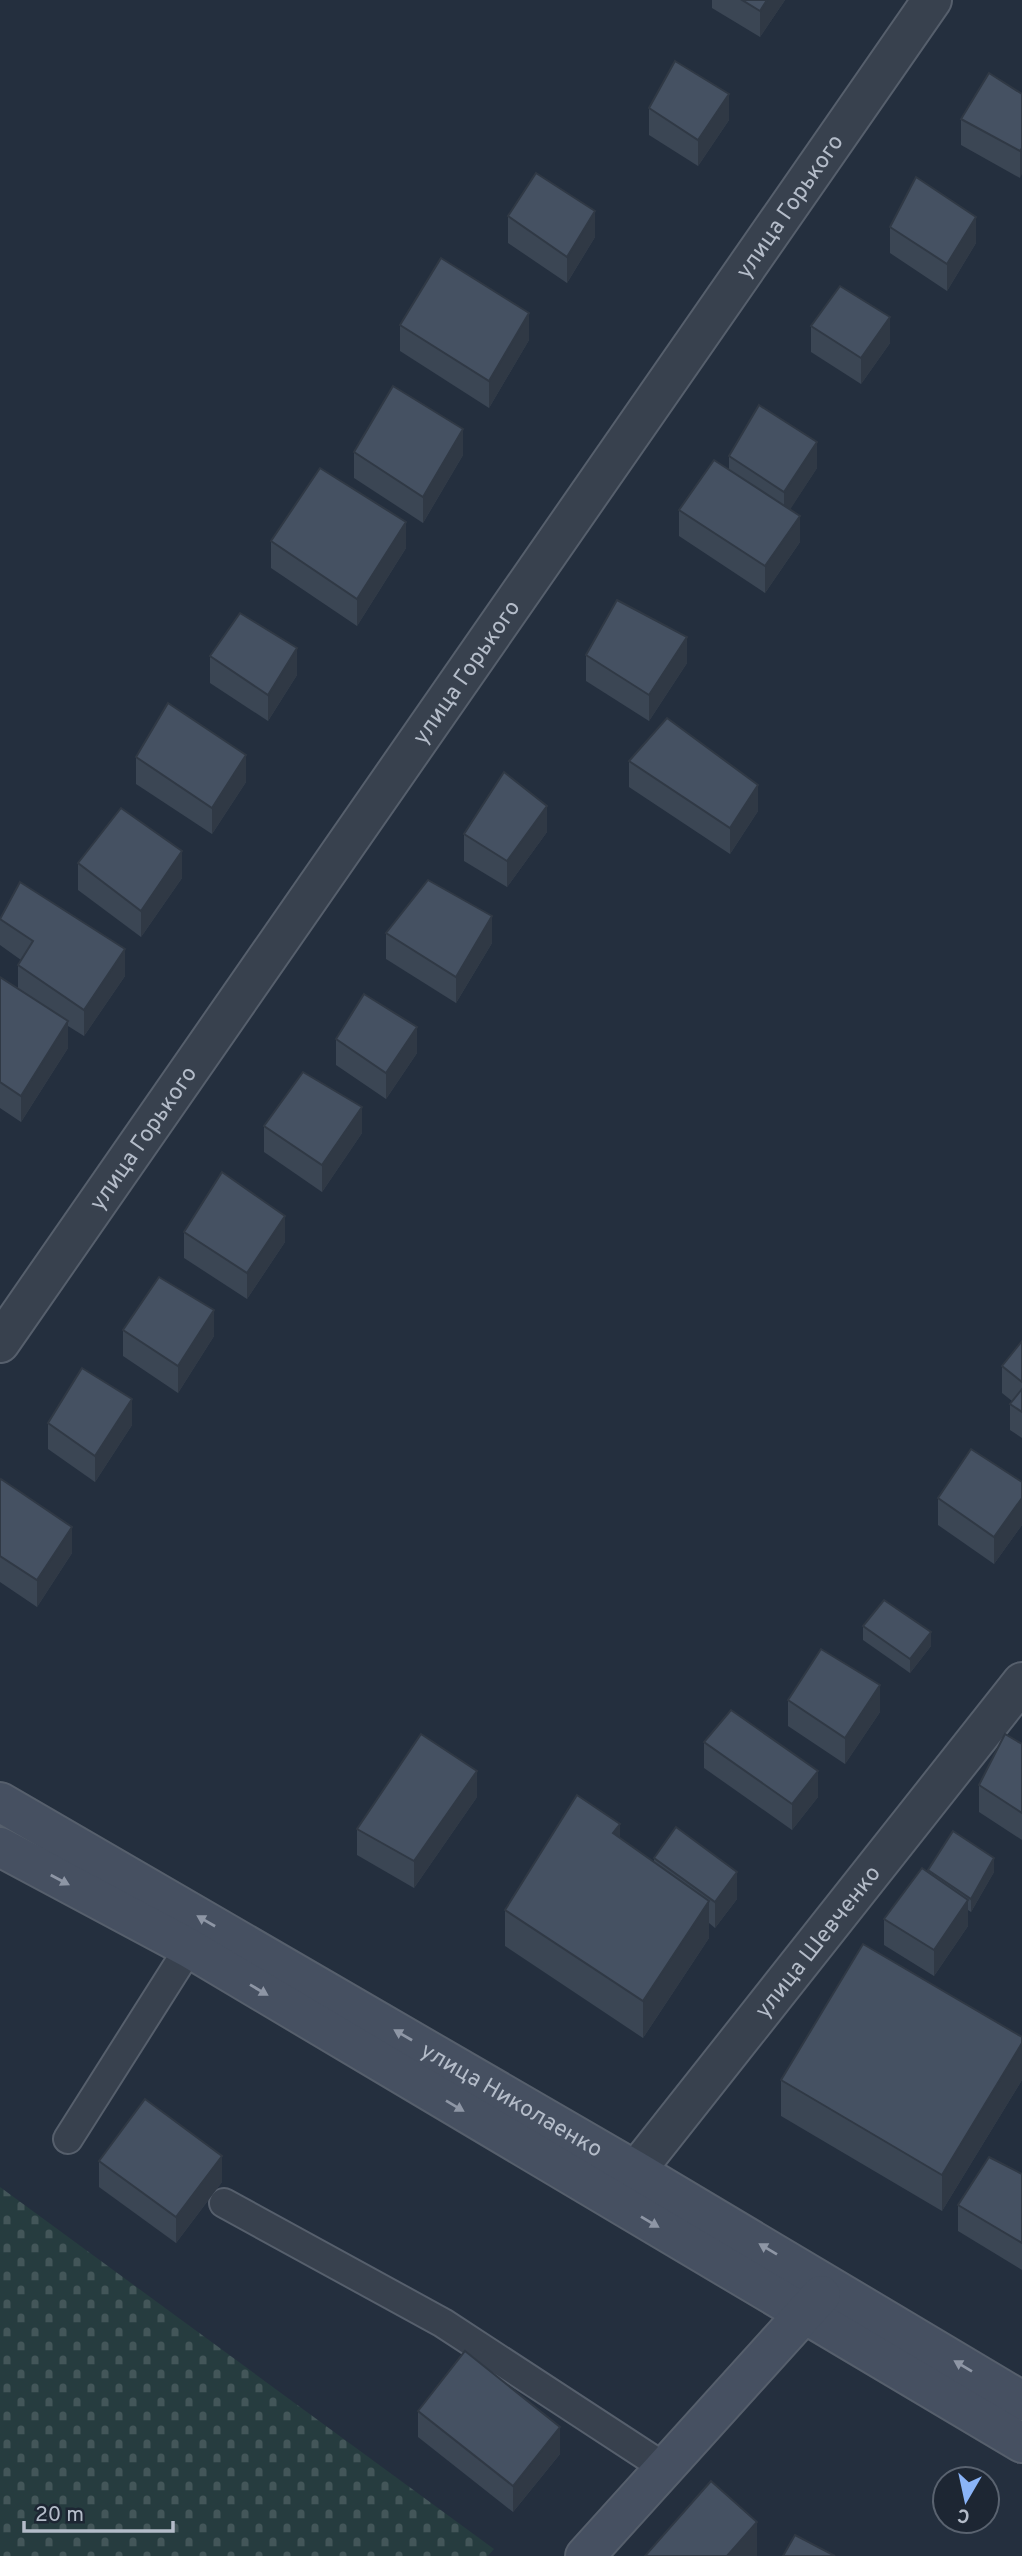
<svg xmlns="http://www.w3.org/2000/svg" width="1022" height="2556" font-family="Overpass,sans-serif">
<style>
.cemetery{fill:url(#cemetery-stones)}
.lines{fill:none;stroke-linecap:round;stroke-linejoin:round}
.lane-casing{stroke:#565f6c;stroke-width:32}
.street-casing{stroke:#565f6c;stroke-width:42}
.secondary-casing{stroke:#565f6c;stroke-width:42}
.lane{stroke:#38414e;stroke-width:28}
.street{stroke:#38414e;stroke-width:38}
.secondary{stroke:#465061;stroke-width:38}
.wall{fill:#3b4654}
.shaded-wall{fill:#303945}
.building{fill:#455162;stroke:#303945;stroke-width:2}
.oneway{fill:#8e96a5}
.labels{text-anchor:middle;stroke-width:7;stroke-linejoin:round;paint-order:stroke}
.street-label{font-size:23px;fill:#b4bcc9;stroke:#1d2633}
</style>
<defs>
<pattern id="cemetery-stones" width="16" height="16" patternUnits="userSpaceOnUse" patternTransform="scale(1.75)"><rect width="16" height="16" fill="#263c3f"/><path d="M2 7V4a2 2 0 0 1 4 0v3zM10 15v-3a2 2 0 0 1 4 0v3z" fill="#435659"/></pattern>
</defs>
<rect width="100%" height="100%" fill="#242f3e"/>
<path class="cemetery" d="M0,2187L494,2549L488,2556H0Z"/>
<g class="lines">
<defs>
<g id="lane">
<path d="M68,2139L189,1948"/>
<path d="M224,2203L443,2323L665,2468"/>
</g>
<g id="street">
<path id="s1" d="M0,1343L932,0"/>
<path id="s2" d="M615,2197L1022,1682"/>
</g>
<g id="secondary">
<path id="s3" d="M0,1802L636,2171L1022,2401"/>
<path d="M0,1847L189,1948L1022,2443"/>
<path d="M585,2556L821,2295"/>
</g>
</defs>
<use href="#lane" class="lane-casing"/>
<use href="#street" class="street-casing"/>
<use href="#secondary" class="secondary-casing"/>
<use href="#lane" class="lane"/>
<use href="#street" class="street"/>
<use href="#secondary" class="secondary"/>
</g>
<g class="wall">
<path d="M712,0H785L760,37L712,8Z"/>
<path d="M1022,94L1020,178L961,145V119Z"/>
<path d="M649,108L729,120L698,166L649,135Z"/>
<path d="M508,216L595,237L567,283L508,243Z"/>
<path d="M890,227L976,243L947,291L890,253Z"/>
<path d="M400,325L529,340L489,408L400,351Z"/>
<path d="M811,326L890,343L861,384L811,352Z"/>
<path d="M354,452L463,455L423,523L354,478Z"/>
<path d="M729,456L817,468L790,509L800,542L765,593L679,536V510L729,470Z"/>
<path d="M271,541L406,548L357,626L271,568Z"/>
<path d="M586,655L687,663L649,721L586,681Z"/>
<path d="M210,656L297,675L268,721L210,683Z"/>
<path d="M136,757L246,782L212,834L136,784Z"/>
<path d="M629,761L758,811L730,854L629,787Z"/>
<path d="M547,832L507,887L464,861V834Z"/>
<path d="M78,863L182,878L141,937L78,890Z"/>
<path d="M0,919L125,976L84,1036L68,1026V1048L21,1122L0,1108V977L18,988V965L21,960L0,945Z"/>
<path d="M386,933L492,943L456,1003L386,959Z"/>
<path d="M336,1039L417,1053L386,1099L336,1065Z"/>
<path d="M264,1126L362,1133L322,1192L264,1152Z"/>
<path d="M184,1232L285,1242L247,1299L184,1258Z"/>
<path d="M123,1330L214,1336L178,1393L123,1356Z"/>
<path d="M1022,1341V1438L1010,1430V1404L1012,1401L1002,1393V1366Z"/>
<path d="M48,1423L132,1425L95,1482L48,1449Z"/>
<path d="M0,1481L72,1553L37,1607L0,1582Z"/>
<path d="M1022,1482V1525L994,1564L938,1525V1498Z"/>
<path d="M863,1626L931,1646L910,1673L863,1640Z"/>
<path d="M788,1700L880,1712L845,1764L788,1726Z"/>
<path d="M704,1742L818,1797L792,1830L704,1768Z"/>
<path d="M1022,1744V1840L979,1812V1785Z"/>
<path d="M477,1797L414,1888L357,1855V1829Z"/>
<path d="M620,1838L654,1862V1858L737,1899L715,1928L709,1923V1938L643,2038L505,1946V1910Z"/>
<path d="M928,1870L994,1872L971,1912L968,1910V1926L934,1976L884,1945V1919L928,1872Z"/>
<path d="M1022,2037V2080L942,2211L781,2116V2080Z"/>
<path d="M99,2161L222,2182L176,2243L99,2187Z"/>
<path d="M1022,2174V2270L958,2231V2205Z"/>
<path d="M418,2411L560,2454L513,2512L418,2437Z"/>
</g>
<g class="shaded-wall">
<path d="M767,0H785L760,37V11Z"/>
<path d="M729,94V120L698,166V140Z"/>
<path d="M1022,148V174L1020,178V151Z"/>
<path d="M595,211V237L567,283V257Z"/>
<path d="M976,217V243L947,291V264Z"/>
<path d="M529,313V340L489,408V381Z"/>
<path d="M890,317V343L861,384V358Z"/>
<path d="M463,429V455L423,523V497Z"/>
<path d="M817,442V468L784,519V492Z"/>
<path d="M800,516V542L765,593V566Z"/>
<path d="M406,522V548L357,626V599Z"/>
<path d="M687,637V663L649,721V695Z"/>
<path d="M297,648V675L268,721V695Z"/>
<path d="M246,755V782L212,834V808Z"/>
<path d="M758,785V811L730,854V828Z"/>
<path d="M547,806V832L507,887V861Z"/>
<path d="M182,851V878L141,937V911Z"/>
<path d="M492,916V943L456,1003V977Z"/>
<path d="M125,949V976L84,1036V1010Z"/>
<path d="M68,1021V1048L21,1122V1096Z"/>
<path d="M417,1027V1053L386,1099V1073Z"/>
<path d="M362,1107V1133L322,1192V1165Z"/>
<path d="M285,1216V1242L247,1299V1273Z"/>
<path d="M214,1310V1336L178,1393V1366Z"/>
<path d="M132,1399V1425L95,1482V1456Z"/>
<path d="M1022,1498V1525L994,1564V1537Z"/>
<path d="M72,1527V1553L37,1607V1580Z"/>
<path d="M931,1632V1646L910,1673V1659Z"/>
<path d="M880,1685V1712L845,1764V1738Z"/>
<path d="M477,1771V1797L414,1888V1861Z"/>
<path d="M818,1771V1797L792,1830V1804Z"/>
<path d="M620,1824V1860L613,1833Z"/>
<path d="M994,1858V1872L971,1912V1899Z"/>
<path d="M737,1872V1899L715,1928V1902Z"/>
<path d="M968,1900V1926L934,1976V1950Z"/>
<path d="M709,1901V1938L643,2038V2001Z"/>
<path d="M1022,2043V2080L942,2211V2175Z"/>
<path d="M222,2156V2182L176,2243V2217Z"/>
<path d="M560,2427V2454L513,2512V2486Z"/>
<path d="M757,2522V2556H727Z"/>
</g>
<g class="building">
<path d="M742,0H767L760,11Z"/>
<path d="M675,61L729,94L698,140L649,108Z"/>
<path d="M989,73L1022,94V148L1020,151L961,119Z"/>
<path d="M536,173L595,211L567,257L508,216Z"/>
<path d="M916,177L976,217L947,264L890,227Z"/>
<path d="M441,258L529,313L489,381L400,325Z"/>
<path d="M840,286L890,317L861,358L811,326Z"/>
<path d="M393,386L463,429L423,497L354,452Z"/>
<path d="M759,405L817,442L784,492L729,456Z"/>
<path d="M714,460L800,516L765,566L679,510Z"/>
<path d="M320,468L406,522L357,599L271,541Z"/>
<path d="M617,600L687,637L649,695L586,655Z"/>
<path d="M240,613L297,648L268,695L210,656Z"/>
<path d="M168,703L246,755L212,808L136,757Z"/>
<path d="M667,718L758,785L730,828L629,761Z"/>
<path d="M504,772L547,806L507,861L464,834Z"/>
<path d="M121,808L182,851L141,911L78,863Z"/>
<path d="M428,880L492,916L456,977L386,933Z"/>
<path d="M20,882L125,949L84,1010L18,965L33,941L0,919Z"/>
<path d="M0,977L68,1021L21,1096L0,1082Z"/>
<path d="M364,994L417,1027L386,1073L336,1039Z"/>
<path d="M303,1072L362,1107L322,1165L264,1126Z"/>
<path d="M222,1172L285,1216L247,1273L184,1232Z"/>
<path d="M159,1277L214,1310L178,1366L123,1330Z"/>
<path d="M1022,1341V1382L1002,1366Z"/>
<path d="M82,1368L132,1399L95,1456L48,1423Z"/>
<path d="M1022,1389V1412L1010,1404Z"/>
<path d="M971,1449L1022,1482V1498L994,1537L938,1498Z"/>
<path d="M1,1479L72,1527L37,1580L0,1556V1481Z"/>
<path d="M884,1600L931,1632L910,1659L863,1626Z"/>
<path d="M821,1649L880,1685L845,1738L788,1700Z"/>
<path d="M731,1710L818,1771L792,1804L704,1742Z"/>
<path d="M421,1734L477,1771L414,1861L357,1829Z"/>
<path d="M1005,1734L1022,1744V1813L979,1785Z"/>
<path d="M577,1795L620,1824L613,1833L709,1901L643,2001L505,1910Z"/>
<path d="M676,1827L737,1872L715,1902L654,1858Z"/>
<path d="M953,1831L994,1858L971,1899L928,1870Z"/>
<path d="M922,1868L968,1900L934,1950L884,1919Z"/>
<path d="M863,1944L1022,2037V2043L942,2175L781,2080Z"/>
<path d="M145,2099L222,2156L176,2217L99,2161Z"/>
<path d="M989,2157L1022,2174V2243L958,2205Z"/>
<path d="M465,2351L560,2427L513,2486L418,2411Z"/>
<path d="M711,2481L757,2522L727,2556H645Z"/>
<path d="M795,2535L835,2556H783Z"/>
</g>
<defs><path id="oneway-solid" d="M-6-.8H1V-3.2L6.5 0L1 3.2V.8H-6Z" transform="scale(1.75)"/></defs>
<g class="oneway">
<use href="#oneway-solid" transform="translate(60 1880) rotate(28)"/>
<use href="#oneway-solid" transform="translate(206 1921) rotate(-150)"/>
<use href="#oneway-solid" transform="translate(259 1990) rotate(31)"/>
<use href="#oneway-solid" transform="translate(403 2035) rotate(-150)"/>
<use href="#oneway-solid" transform="translate(455 2106) rotate(31)"/>
<use href="#oneway-solid" transform="translate(650 2222) rotate(31)"/>
<use href="#oneway-solid" transform="translate(768 2249) rotate(-149)"/>
<use href="#oneway-solid" transform="translate(963 2366) rotate(-149)"/>
</g>
<g class="labels">
<g class="street-label">
<text dy="8" stroke="none"><textPath href="#s1" startOffset="1384">улица Горького</textPath></text>
<text dy="8" stroke="none"><textPath href="#s1" startOffset="817">улица Горького</textPath></text>
<text dy="8" stroke="none"><textPath href="#s1" startOffset="250">улица Горького</textPath></text>
<text dy="8" stroke="none"><textPath href="#s2" startOffset="326">улица Шевченко</textPath></text>
<text dy="8" stroke="none"><textPath href="#s3" startOffset="592">улица Николаенко</textPath></text>
</g>
</g>
<g transform="translate(966 2500) rotate(189)"><circle r="33" fill="#1d2633" stroke="#59626f" stroke-width="2"/>
<path d="M0-5L12 26L0 18L-12 26Z" fill="#8ab4f8"/>
<text y="-10" font-size="19" font-weight="bold" text-anchor="middle" fill="#b4bcc9">С</text>
</g>
<path d="M24 2521v10h149v-10" fill="none" stroke="#b4bcc9" stroke-width="3.5"/>
<text x="35" y="2521" font-size="21" fill="#b4bcc9" stroke="#1d2633" stroke-width="5" paint-order="stroke">20 m</text>
</svg>
